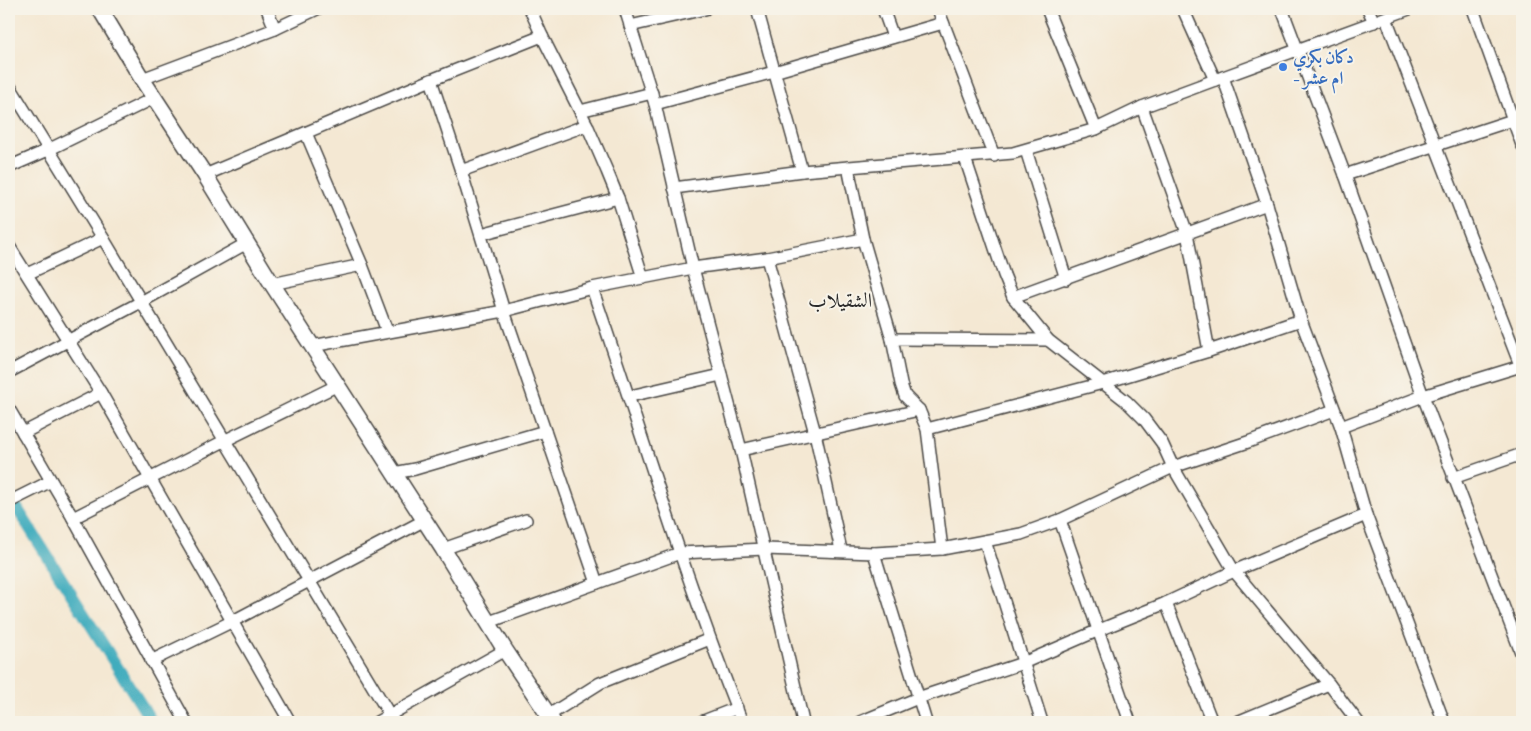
<svg xmlns="http://www.w3.org/2000/svg" width="1531" height="731" font-family="'Libre Bodoni',Amiri,serif">
<style>
.lines{fill:none;stroke-linecap:round;stroke-linejoin:round}
.canal{stroke:#3facbd;stroke-width:12}
.street-casing{stroke:#494744;stroke-width:14}
.secondary-casing{stroke:#494744;stroke-width:18}
.street{stroke:#fff;stroke-width:11}
.secondary{stroke:#fff;stroke-width:15}
.shop-dot{fill:#3f7fe0;stroke:#f7f3e8;stroke-width:2}
.labels{text-anchor:middle;stroke-width:4;stroke-linejoin:round;paint-order:stroke}
.shop-label{font-size:18px;font-weight:bold;fill:#366cbe;stroke:#f7f3e8;text-anchor:start}
.quarter-label{font-size:20px;fill:#2b2b2b;stroke:#f7f3e8}
</style>
<rect width="100%" height="100%" fill="#f7f3e8"/>
<filter id="ink" filterUnits="userSpaceOnUse"><feTurbulence type="fractalNoise" baseFrequency=".02" numOctaves="2"/><feDisplacementMap in="SourceGraphic" scale="10" xChannelSelector="R" yChannelSelector="G"/><feConvolveMatrix kernelMatrix="1 2 1 2 8 2 1 2 1" color-interpolation-filters="sRGB"/></filter>
<filter id="wash" filterUnits="userSpaceOnUse"><feTurbulence type="fractalNoise" baseFrequency=".0096" numOctaves="4" result="noise"/><feDisplacementMap in="SourceGraphic" scale="20" xChannelSelector="R" yChannelSelector="G"/><feGaussianBlur stdDeviation="1.12" result="paint"/><feColorMatrix in="noise" values="0 0 0 0 0 0 0 0 0 0 0 0 0 0 0 0 0 1.4 0 .05"/><feComposite in="paint" operator="in"/></filter>
<g filter="url(#wash)">
<rect width="100%" height="100%" fill="#f4e8d3"/>
<g class="lines">
<path class="canal" d="M9,508L15,505L152,722"/>
</g>
</g>
<g filter="url(#ink)">
<g class="lines">
<defs>
<g id="street">
<path d="M267,9L275,29"/>
<path d="M530,9L542,36L587,125L607,171L618,198L643,278"/>
<path d="M625,9L655,104L693,268L741,450L803,722"/>
<path d="M757,9L802,171"/>
<path d="M883,9L893,37"/>
<path d="M938,9L994,156"/>
<path d="M1047,9L1096,129"/>
<path d="M1183,9L1215,80L1409,9"/>
<path d="M1282,9L1345,175L1423,396L1522,655"/>
<path d="M1368,9L1374,22"/>
<path d="M1473,9L1522,145"/>
<path d="M1386,18L1522,370"/>
<path d="M630,26L705,9"/>
<path d="M1223,77L1267,204L1301,320L1341,427L1366,515L1444,722"/>
<path d="M142,79L275,29L317,9"/>
<path d="M431,80L461,171L504,311L597,583"/>
<path d="M9,85L103,238L394,722"/>
<path d="M655,104L774,72L943,23"/>
<path d="M1142,107L1187,233L1209,351"/>
<path d="M580,111L652,93"/>
<path d="M306,133L362,265L387,331"/>
<path d="M1026,150L1066,279"/>
<path d="M965,158L1004,275L1013,297L1048,340L1126,401L1144,419L1162,443L1173,467L1234,571L1329,684L1358,722"/>
<path d="M9,167L48,150L154,98"/>
<path d="M848,167L863,239L892,339L901,384L905,396L919,410L927,429L942,549"/>
<path d="M461,171L587,125"/>
<path d="M205,175L431,80L542,36"/>
<path d="M1345,175L1522,117"/>
<path d="M674,188L802,171L1013,153L1096,129L1142,107L1215,80"/>
<path d="M481,234L618,198"/>
<path d="M9,246L101,393L290,722"/>
<path d="M767,258L815,433L841,550"/>
<path d="M27,274L103,238"/>
<path d="M272,284L362,265"/>
<path d="M592,288C642,433 685,580 742,722"/>
<path d="M1013,297L1267,204"/>
<path d="M892,339L1048,340"/>
<path d="M312,346L504,311L592,288L693,268L767,258L863,239"/>
<path d="M9,372L141,302L247,243"/>
<path d="M630,396L721,375"/>
<path d="M9,409L73,518L186,722"/>
<path d="M1341,427L1423,396L1521,366"/>
<path d="M927,429L1103,383L1209,351L1301,320"/>
<path d="M23,433L101,393"/>
<path d="M741,450L919,410"/>
<path d="M394,473L415,469L545,431"/>
<path d="M1453,478L1522,454"/>
<path d="M9,502L51,481"/>
<path d="M73,518L224,441L338,385"/>
<path d="M1060,520L1130,722"/>
<path d="M985,541L1042,722"/>
<path d="M443,549L526,520"/>
<path d="M874,553L926,722"/>
<path d="M1166,603L1212,722"/>
<path d="M489,622L680,553L765,549L874,553L942,549L1021,534L1060,520L1173,467L1248,442L1334,410"/>
<path d="M151,661L233,621L425,520"/>
<path d="M549,715L600,683L710,639"/>
<path d="M377,722L505,650"/>
<path d="M701,722L737,708"/>
<path d="M860,722L918,698L1023,663L1099,630L1166,603L1234,571L1366,515"/>
<path d="M1237,722L1329,684"/>
</g>
<path id="secondary" d="M100,9L142,79L205,175L272,284L443,549L505,650L553,722"/>
</defs>
<use href="#street" class="street-casing"/>
<use href="#secondary" class="secondary-casing"/>
<use href="#street" class="street"/>
<use href="#secondary" class="secondary"/>
</g>
</g>
<circle class="shop-dot" cx="1283" cy="67" r="5"/>
<g class="labels">
<g class="shop-label">
<text x="1293" y="63">دكان بكري<tspan x="1293" dy="21">- ام عشر</tspan></text>
</g>
<g class="quarter-label">
<text x="840" y="307">الشقيلاب</text>
</g>
</g>
<rect width="1531" height="731" fill="none" stroke="#f7f3e8" stroke-width="30"/>
</svg>
